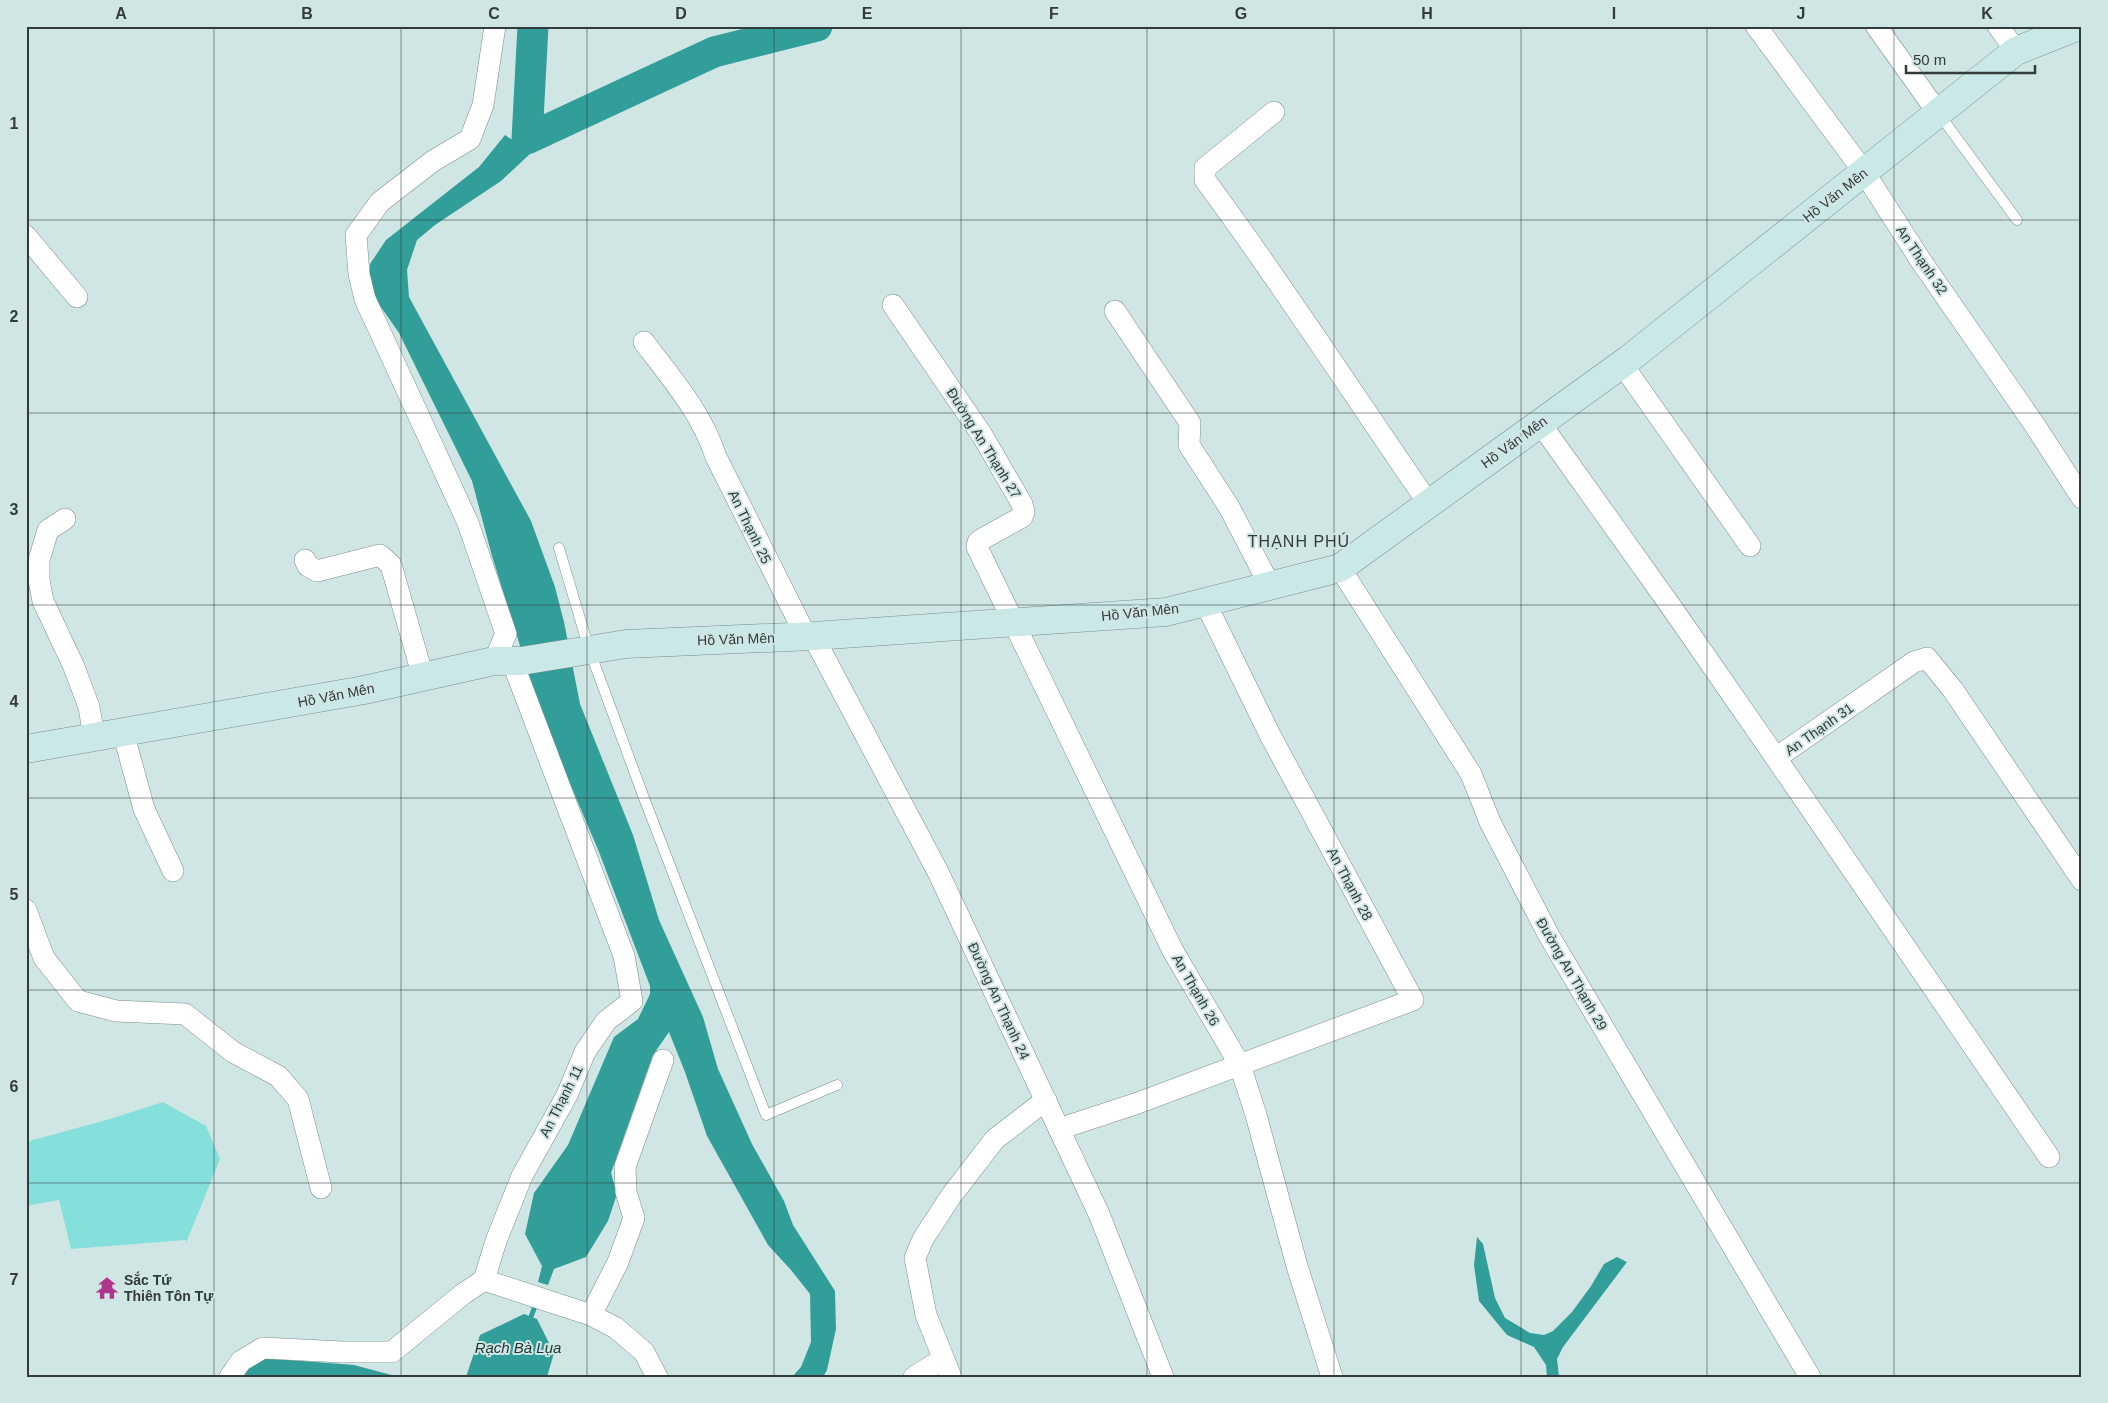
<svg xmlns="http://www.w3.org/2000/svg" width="2108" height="1403" font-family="Helvetica,sans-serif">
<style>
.green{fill:#85dfda}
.water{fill:#329e99}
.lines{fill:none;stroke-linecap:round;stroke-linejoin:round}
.stream{stroke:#329e99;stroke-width:5}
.river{stroke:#329e99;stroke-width:31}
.lane-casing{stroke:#7a8e8c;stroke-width:11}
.street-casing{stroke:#7a8e8c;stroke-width:22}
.secondary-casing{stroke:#7a8e8c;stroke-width:29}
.lane{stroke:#fff;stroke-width:10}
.street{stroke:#fff;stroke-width:21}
.secondary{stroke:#cae8e7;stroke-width:28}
.grid{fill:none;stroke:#323b3a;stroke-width:1;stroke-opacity:0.55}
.labels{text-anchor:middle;stroke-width:4;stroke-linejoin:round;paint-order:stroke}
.street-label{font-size:14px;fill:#323b3a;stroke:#d0e6e4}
.poi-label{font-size:14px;font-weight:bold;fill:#323b3a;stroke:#d0e6e4;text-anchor:start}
.water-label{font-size:15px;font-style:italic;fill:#1d3534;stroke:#d0e6e4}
.quarter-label{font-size:16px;letter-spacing:1px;fill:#323b3a;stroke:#d0e6e4}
.neatline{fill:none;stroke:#323b3a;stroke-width:2}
.grid-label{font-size:16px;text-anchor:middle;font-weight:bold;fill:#323b3a}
</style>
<rect width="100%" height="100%" fill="#d0e6e4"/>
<path class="green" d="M163,1102L206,1126L220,1159L186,1243V1240L71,1249L59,1200L26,1206V1142L110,1119Z"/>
<g class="water">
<path d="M505,135L531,153L501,181L435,225L417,240L407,270L409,297L531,521L555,587L564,622L580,704L633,835L659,920L703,1017L718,1069L752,1144L784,1201L793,1225L835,1291L836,1329L827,1370L823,1377H792L801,1367L811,1342L810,1294L791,1270L768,1245L707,1136L685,1072L669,1032L653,1055L611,1173L617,1194L608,1221L586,1257L554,1269L548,1285L538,1282L542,1266L525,1234L534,1193L568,1145L614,1037L638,1019L650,994V986L599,852L560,760L535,694L492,556L472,481L399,333L369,290L370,264L386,240L479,167Z"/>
<path d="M1477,1237L1483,1244L1495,1298L1505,1318L1530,1333L1544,1335L1553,1331L1572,1312L1591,1286L1604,1264L1617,1257L1627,1262L1563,1347L1557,1359L1559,1377H1547L1546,1365L1534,1347L1507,1335L1479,1301L1474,1265Z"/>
<path d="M524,1314L537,1319L554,1353L547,1377H466L480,1335Z"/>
<path d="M263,1358L354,1365L399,1377H235Z"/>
</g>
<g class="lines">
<path class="stream" d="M531,1317L536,1303"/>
<path class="river" d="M533,26L527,139L714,52L817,26"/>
<defs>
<g id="lane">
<path d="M1939,114L2017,220"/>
<path d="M559,548L589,649L644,798L766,1115L837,1085"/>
</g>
<g id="street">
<path d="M1756,26L1864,172L1921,261L2034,424L2082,498"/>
<path d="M1876,26L1938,113"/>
<path d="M1998,26L2016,51"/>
<path d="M1274,112L1205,168V180C1283,285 1354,396 1429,504"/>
<path d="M26,236L77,297"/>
<path d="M893,305L982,435L1022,504L1024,512L1022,517L982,539L978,542L977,547L1173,951L1240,1065L1256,1115L1297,1266L1332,1377"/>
<path d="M1115,311L1190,423L1189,445L1229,507L1270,586"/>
<path d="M644,342C671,378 702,413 716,457L806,636"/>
<path d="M1622,364L1750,546"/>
<path d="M1540,423L1672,608L1776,758L1914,662L1927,658L1953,690L2082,880"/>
<path d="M65,519L48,530L39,560V580L43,601L74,667L89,707L94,737"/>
<path d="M305,560L308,566L317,571L380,555L391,565L423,677"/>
<path d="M1340,568L1471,774L1490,822L1548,934L1810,1377"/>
<path d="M813,636L938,872L1099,1214L1163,1377"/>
<path d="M494,661L506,634L468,523L365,299L359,274L356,235L380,202L433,161L470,139L483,105L495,26"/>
<path d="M123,732L144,809L173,871"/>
<path d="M1776,758L2049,1157"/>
<path d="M26,910L44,958L78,1001L116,1011L185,1014L233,1052L278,1076L298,1099L321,1188"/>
<path d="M1059,1129L1138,1103L1413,1000L1270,735L1205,602"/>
<path d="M484,1280L591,1315L616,1328L644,1352L657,1377"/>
<path d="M591,1315L618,1262L634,1218L626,1192L625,1167L663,1060"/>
<path d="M230,1377L241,1361L263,1348L342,1352H392L463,1294L484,1280L496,1241L522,1176L567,1095L585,1052L606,1021L632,1001L624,956L512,661"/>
<path d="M914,1377L943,1359"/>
<path d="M951,1377L926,1315L915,1258L923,1239L951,1196L995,1139L1046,1100"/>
</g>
<path id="secondary" d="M26,749L364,690L494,661H521L626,644L813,636L1166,612L1340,568L1629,359L2016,51L2079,26"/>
</defs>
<use href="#lane" class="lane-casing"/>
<use href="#street" class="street-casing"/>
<use href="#secondary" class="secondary-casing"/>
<use href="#lane" class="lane"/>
<use href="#street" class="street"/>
<use href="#secondary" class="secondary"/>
</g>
<path class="grid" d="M214,26V1377M401,26V1377M587,26V1377M774,26V1377M961,26V1377M1147,26V1377M1334,26V1377M1521,26V1377M1707,26V1377M1894,26V1377M26,220H2082M26,413H2082M26,605H2082M26,798H2082M26,990H2082M26,1183H2082"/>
<defs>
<symbol id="temple-bare" viewBox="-9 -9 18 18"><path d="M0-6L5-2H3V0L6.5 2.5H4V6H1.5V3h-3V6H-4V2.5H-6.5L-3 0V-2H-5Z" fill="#ae378d" stroke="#d0e6e4" stroke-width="2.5" paint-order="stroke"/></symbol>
</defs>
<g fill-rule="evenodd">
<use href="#temple-bare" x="91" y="1272" width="32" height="32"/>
</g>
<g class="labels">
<g class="street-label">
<text transform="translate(1835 195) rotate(-38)" y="5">Hồ Văn Mên</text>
<text transform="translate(1922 260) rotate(56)" y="5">An Thạnh 32</text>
<text transform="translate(1514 442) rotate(-36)" y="5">Hồ Văn Mên</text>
<text transform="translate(984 443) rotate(58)" y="5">Đường An Thạnh 27</text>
<text transform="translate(750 527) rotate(64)" y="5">An Thạnh 25</text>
<text transform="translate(1140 612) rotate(-6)" y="5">Hồ Văn Mên</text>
<text transform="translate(736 639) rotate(-2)" y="5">Hồ Văn Mên</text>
<text transform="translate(336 695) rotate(-11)" y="5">Hồ Văn Mên</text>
<text transform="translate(1819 729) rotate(-35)" y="5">An Thạnh 31</text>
<text transform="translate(1350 884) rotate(62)" y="5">An Thạnh 28</text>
<text transform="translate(1572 974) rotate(60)" y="5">Đường An Thạnh 29</text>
<text transform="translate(1196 990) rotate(60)" y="5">An Thạnh 26</text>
<text transform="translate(999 1001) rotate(65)" y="5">Đường An Thạnh 24</text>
<text transform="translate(561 1101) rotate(-63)" y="5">An Thạnh 11</text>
</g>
<g class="poi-label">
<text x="124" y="1285">Sắc Tứ<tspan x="124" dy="16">Thiên Tôn Tự</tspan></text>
</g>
<g class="water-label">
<text x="518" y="1353">Rạch Bà Lụa</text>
</g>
<g class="quarter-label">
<text x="1299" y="547">THẠNH PHÚ</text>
</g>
</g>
<rect width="2108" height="1403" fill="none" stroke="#d0e6e4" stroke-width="55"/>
<path d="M1906 65v8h129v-8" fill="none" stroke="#323b3a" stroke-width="2.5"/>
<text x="1913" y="65" font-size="15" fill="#323b3a" stroke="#d0e6e4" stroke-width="4" paint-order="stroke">50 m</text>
<rect x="28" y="28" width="2052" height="1348" class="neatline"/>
<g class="grid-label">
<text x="121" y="19">A</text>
<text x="307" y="19">B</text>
<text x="494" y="19">C</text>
<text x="681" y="19">D</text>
<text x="867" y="19">E</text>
<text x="1054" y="19">F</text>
<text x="1241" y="19">G</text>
<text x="1427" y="19">H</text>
<text x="1614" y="19">I</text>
<text x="1801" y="19">J</text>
<text x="1987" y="19">K</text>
<text x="14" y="129">1</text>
<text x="14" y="322">2</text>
<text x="14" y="515">3</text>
<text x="14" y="707">4</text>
<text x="14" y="900">5</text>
<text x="14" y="1092">6</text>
<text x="14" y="1285">7</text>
</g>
</svg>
